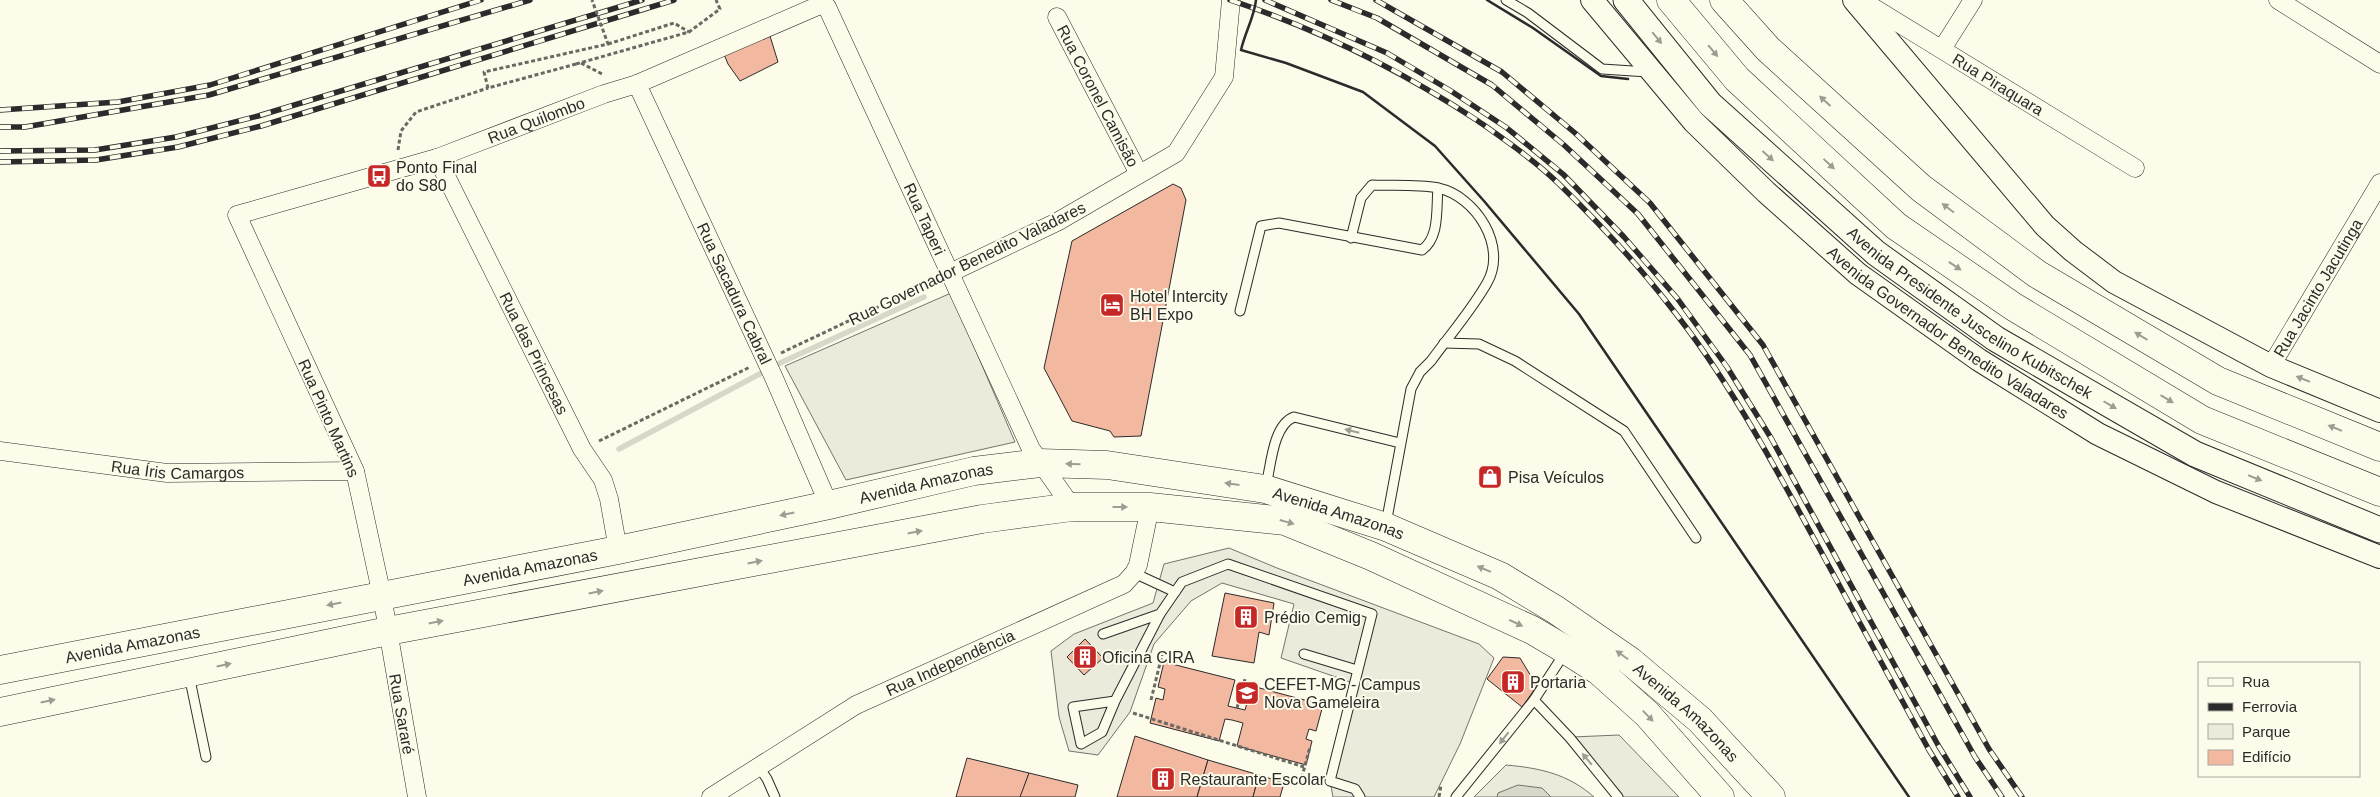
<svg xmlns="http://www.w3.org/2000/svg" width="2380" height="797" font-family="Helvetica,sans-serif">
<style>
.green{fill:#ecebdb;stroke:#74746e}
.parking{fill:#eceadb;stroke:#74746e}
.water{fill:#d8d7c9;stroke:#74746e}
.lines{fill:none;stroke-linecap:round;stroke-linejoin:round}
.stream{stroke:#d8d7c9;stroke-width:5.5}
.building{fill:#f2b8a0;stroke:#2b2b2b}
.service-casing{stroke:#2b2b2b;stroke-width:11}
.minor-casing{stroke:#2b2b2b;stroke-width:19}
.tertiary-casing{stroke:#2b2b2b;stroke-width:24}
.secondary-casing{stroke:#2b2b2b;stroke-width:27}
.primary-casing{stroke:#2b2b2b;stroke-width:29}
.trunk-casing{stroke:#2b2b2b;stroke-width:29}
.path{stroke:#6a6964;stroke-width:3;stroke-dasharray:4 2.5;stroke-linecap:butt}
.service{stroke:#fdfbea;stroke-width:9}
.minor{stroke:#fdfbea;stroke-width:18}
.tertiary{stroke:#fdfbea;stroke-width:22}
.secondary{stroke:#fdfbea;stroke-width:25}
.primary{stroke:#fdfbea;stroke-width:28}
.trunk{stroke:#fdfbea;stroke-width:28}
.rail-casing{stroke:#2b2b2b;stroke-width:5.5}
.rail{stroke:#fdfbea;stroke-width:4;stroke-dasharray:11;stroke-linecap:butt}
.path-bridge{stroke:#6a6964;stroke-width:3;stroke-dasharray:4 2.5;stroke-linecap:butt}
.wall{stroke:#2b2b2b;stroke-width:2.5}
.oneway{fill:#9e9d94}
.labels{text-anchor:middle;stroke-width:4;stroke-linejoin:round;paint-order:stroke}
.street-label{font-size:16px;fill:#2b2b2b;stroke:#fdfbea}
.poi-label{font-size:16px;fill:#2b2b2b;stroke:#fdfbea;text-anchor:start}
</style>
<rect width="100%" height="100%" fill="#fdfbea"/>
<g class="green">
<path d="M951,293L1015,442L846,480L785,366Z"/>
<path d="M1619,735L1679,797H1623L1572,737Z"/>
<path d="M1506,765C1540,768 1568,774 1594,797H1474Z"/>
</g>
<path class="parking" d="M1229,548L1277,568L1479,644L1494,658L1460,744L1434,797H1333L1330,781L1353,683L1281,658L1294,604L1222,583L1191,601L1154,644L1130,712L1098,755L1069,751L1059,717L1051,651L1074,634L1153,603L1164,564Z"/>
<path class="water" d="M1518,785L1542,788L1551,797H1497L1498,793Z"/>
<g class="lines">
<path class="stream" d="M619,449L780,363L924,297"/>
</g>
<g class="building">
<path d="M770,36L778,62L740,81L728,64L723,52Z"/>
<path d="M1173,184L1181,188L1186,200L1141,436L1114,437L1110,431L1072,421L1044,368L1072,241Z"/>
<path d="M1225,593L1274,603L1269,635L1259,632L1254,663L1212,656Z"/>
<path d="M1085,639L1103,658L1084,675L1067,657Z"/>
<path d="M1503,657L1520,658L1537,686L1522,707L1487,679Z"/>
<path d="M1164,662L1235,680L1228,706L1245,710L1252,686L1323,705L1316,731L1309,729L1306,739L1312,741L1306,765L1237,746L1243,723L1232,720L1225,719L1219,741L1150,723L1156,698L1163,700L1165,689L1158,687Z"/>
<path d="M1135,736L1208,760L1197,797H1117Z"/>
<path d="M967,758L1029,773L1021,797H956Z"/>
<path d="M1208,760L1259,775L1253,797H1197Z"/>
<path d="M1029,773L1078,785L1075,797H1020Z"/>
<path d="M1259,775L1284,783L1280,797H1253Z"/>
</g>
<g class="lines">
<defs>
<g id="service">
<path d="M1506,0L1528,13L1602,69L1648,72"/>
<path d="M1351,238L1361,198L1372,185C1393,186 1417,184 1438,188C1476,196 1508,247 1487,283C1471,311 1449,336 1431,361L1420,372L1411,389L1386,524"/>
<path d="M1240,311L1261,226L1279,223L1422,250C1440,237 1436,209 1438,188"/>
<path d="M1444,343L1479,344L1515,361L1624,431L1696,538"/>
<path d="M1266,486C1271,465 1273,425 1294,417L1400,443"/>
<path d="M1134,573L1175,592"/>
<path d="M1103,634L1160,614L1182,582L1228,564L1372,614L1330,781L1355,789L1360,797"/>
<path d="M1304,654L1357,670"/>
<path d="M189,675L206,757"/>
<path d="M1534,700L1570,738L1618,797"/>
<path d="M1115,701L1073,707L1081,744L1102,732L1115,701L1160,614"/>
<path d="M759,767L767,779L775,797"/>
<path d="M1456,797L1534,700L1564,654"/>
</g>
<g id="minor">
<path id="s1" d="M1861,0L2135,168"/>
<path d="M2278,0L2380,64"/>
<path id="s2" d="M1057,17L1139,174"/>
<path d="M1942,49L1973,0"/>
<path id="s3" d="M637,84L774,378L829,505"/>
<path id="s4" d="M437,158L582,449L603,480L609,499L618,550"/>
<path d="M950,273L1057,222L1176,153L1224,77L1231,0"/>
<path id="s5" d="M2271,366L2380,183"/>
<path id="s6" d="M0,451L167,473L355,471"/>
<path id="s7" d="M417,797L382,596L355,471L237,215L437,158L604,94L637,84L820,5L827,7L1031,449L1072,507"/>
<path id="s8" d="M711,797L856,705L1124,584L1134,573L1138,565L1150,507"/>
</g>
<g id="tertiary">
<path id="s9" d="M1592,0L1694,122L1766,192L1858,274L1979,360L2098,434L2216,492L2380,557"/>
<path d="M1854,0L2045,226L2073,251L2114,282L2271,366L2380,411"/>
</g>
<g id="secondary">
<path id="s10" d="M1626,0L1710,104L1876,253L1996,339L2195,454L2380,530"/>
</g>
<g id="primary">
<path id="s11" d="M0,670L618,550L829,505L974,471L1040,463L1107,465L1265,489L1386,527L1500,576L1556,610L1630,661L1700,720L1771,797"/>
<path d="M0,712L388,631L982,519L1072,507H1150L1285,521L1371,556L1532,630L1566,650L1599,671L1647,714L1720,797"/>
</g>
<g id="trunk">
<path d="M1671,0L1737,79L1896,226L2014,307L2202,420L2380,492"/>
<path d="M1724,0L1768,49L1921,188L2037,274L2218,381L2380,447"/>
</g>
</defs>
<use href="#service" class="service-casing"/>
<use href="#minor" class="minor-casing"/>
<use href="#tertiary" class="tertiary-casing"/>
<use href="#secondary" class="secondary-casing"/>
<use href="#primary" class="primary-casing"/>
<use href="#trunk" class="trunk-casing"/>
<g class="path">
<path d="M608,44L674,23L689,32"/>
<path d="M581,63L604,75"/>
<path d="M576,64L689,32L720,9L716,0"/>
<path d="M398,150L401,131L416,112L488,88"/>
<path d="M781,353L933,281"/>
<path d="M599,441L750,367"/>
<path d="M1151,700L1162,655"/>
<path d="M1237,708L1245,679"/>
<path d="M1133,713L1304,767"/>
<path d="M1300,784L1310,747"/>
<path d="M1439,797L1441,785"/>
</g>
<use href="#service" class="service"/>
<use href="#minor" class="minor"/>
<use href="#tertiary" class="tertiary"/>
<use href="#secondary" class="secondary"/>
<use href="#primary" class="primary"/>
<use href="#trunk" class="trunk"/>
<defs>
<g id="rail">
<path d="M1230,0C1320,30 1399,69 1478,121C1505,140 1534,160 1558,183C1597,221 1636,262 1669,305C1726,376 1769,456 1812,535C1851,607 1890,678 1929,750L1958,797"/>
<path d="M1265,0L1387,53L1451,91L1507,128L1563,174L1624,237L1677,298L1727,367L1771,438L1938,745L1970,797"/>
<path d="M1331,0L1377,18L1492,85L1564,145L1638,214L1750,355L1975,757L2002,797"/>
<path d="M1376,0L1502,72L1575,133L1650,203L1763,345L1989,749L2022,797"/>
<path d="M0,110L118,102L210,85L481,0"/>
<path d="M0,127H25L209,95L530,0"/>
<path d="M0,151L95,150L176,137L258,116L642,0"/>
<path d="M0,162L96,160L178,147L261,126L674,0"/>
</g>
</defs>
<use href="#rail" class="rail-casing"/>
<use href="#rail" class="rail"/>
<path class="path-bridge" d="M576,64L488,88L484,72L608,44L592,0"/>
<g class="wall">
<path d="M1256,0C1254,18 1245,32 1241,50L1286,63L1363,92L1435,146L1484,201L1579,314L1909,797"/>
<path d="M1487,0L1533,28L1601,76L1628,79"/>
</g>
</g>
<defs><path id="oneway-solid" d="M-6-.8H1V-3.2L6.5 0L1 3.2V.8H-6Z" transform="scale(1.25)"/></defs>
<g class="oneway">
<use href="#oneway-solid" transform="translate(1657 38) rotate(51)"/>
<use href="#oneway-solid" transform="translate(1713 51) rotate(50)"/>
<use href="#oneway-solid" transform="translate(1825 101) rotate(-138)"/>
<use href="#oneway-solid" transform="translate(1768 156) rotate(42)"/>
<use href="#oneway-solid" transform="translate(1829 164) rotate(43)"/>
<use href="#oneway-solid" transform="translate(1948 208) rotate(-143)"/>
<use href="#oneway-solid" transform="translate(1955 266) rotate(34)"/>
<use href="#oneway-solid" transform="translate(2141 336) rotate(-149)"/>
<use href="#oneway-solid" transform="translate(2303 379) rotate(-158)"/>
<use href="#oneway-solid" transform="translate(2167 399) rotate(31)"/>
<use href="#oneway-solid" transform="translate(2110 405) rotate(30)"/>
<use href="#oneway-solid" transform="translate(2335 428) rotate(-158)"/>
<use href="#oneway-solid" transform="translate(1352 431) rotate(-166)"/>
<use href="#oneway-solid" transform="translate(1073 464) rotate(-178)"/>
<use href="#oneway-solid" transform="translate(2255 478) rotate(22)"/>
<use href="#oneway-solid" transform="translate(1232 484) rotate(-172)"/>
<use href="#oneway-solid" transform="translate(1120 507)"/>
<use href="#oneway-solid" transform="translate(787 514) rotate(168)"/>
<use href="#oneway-solid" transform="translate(1287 522) rotate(16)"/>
<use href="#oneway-solid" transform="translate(915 532) rotate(-11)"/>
<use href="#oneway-solid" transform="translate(755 562) rotate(-11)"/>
<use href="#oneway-solid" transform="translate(1484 569) rotate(-157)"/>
<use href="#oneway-solid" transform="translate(596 592) rotate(-11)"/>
<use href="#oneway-solid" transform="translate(334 604) rotate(169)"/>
<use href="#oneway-solid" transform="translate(436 622) rotate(-11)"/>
<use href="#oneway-solid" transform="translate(1516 623) rotate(25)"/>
<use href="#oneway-solid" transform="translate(1622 655) rotate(-145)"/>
<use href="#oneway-solid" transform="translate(224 665) rotate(-12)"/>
<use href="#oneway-solid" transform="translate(48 701) rotate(-12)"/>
<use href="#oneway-solid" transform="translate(1648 716) rotate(46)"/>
<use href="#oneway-solid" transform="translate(1504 738) rotate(128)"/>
<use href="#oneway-solid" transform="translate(1587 759) rotate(-130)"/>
</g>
<defs>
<symbol id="bus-square" viewBox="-11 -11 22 22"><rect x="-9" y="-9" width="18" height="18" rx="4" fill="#c62828" stroke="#fdfbea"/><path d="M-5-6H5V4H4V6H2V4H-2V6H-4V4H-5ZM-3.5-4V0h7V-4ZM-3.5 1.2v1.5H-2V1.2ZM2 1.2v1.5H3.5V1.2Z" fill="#fff"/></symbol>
<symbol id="hotel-square" viewBox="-11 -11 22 22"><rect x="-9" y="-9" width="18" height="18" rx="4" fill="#c62828" stroke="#fdfbea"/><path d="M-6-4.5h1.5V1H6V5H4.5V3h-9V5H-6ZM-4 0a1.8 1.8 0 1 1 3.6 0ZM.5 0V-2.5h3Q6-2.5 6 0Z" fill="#fff"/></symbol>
<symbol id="shop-square" viewBox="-11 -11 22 22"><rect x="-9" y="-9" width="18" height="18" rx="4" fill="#c62828" stroke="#fdfbea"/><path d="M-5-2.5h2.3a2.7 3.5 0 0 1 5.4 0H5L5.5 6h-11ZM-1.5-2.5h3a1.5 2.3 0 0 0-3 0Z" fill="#fff"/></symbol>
<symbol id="building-square" viewBox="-11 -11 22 22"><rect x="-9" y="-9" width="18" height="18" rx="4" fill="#c62828" stroke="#fdfbea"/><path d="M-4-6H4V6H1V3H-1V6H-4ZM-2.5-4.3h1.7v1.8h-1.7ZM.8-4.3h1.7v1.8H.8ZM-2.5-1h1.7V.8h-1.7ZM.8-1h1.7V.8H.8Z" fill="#fff"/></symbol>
<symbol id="university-square" viewBox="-11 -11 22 22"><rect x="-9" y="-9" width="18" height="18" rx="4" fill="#c62828" stroke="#fdfbea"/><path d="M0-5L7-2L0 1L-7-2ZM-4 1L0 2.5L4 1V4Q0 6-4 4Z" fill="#fff"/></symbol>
</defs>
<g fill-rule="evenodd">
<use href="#bus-square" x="365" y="162" width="28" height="28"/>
<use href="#hotel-square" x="1098" y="291" width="28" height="28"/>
<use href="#shop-square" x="1476" y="463" width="28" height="28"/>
<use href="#building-square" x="1232" y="603" width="28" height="28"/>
<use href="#building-square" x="1071" y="643" width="28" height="28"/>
<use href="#building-square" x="1499" y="668" width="28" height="28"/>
<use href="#university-square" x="1233" y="679" width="28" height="28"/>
<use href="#building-square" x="1149" y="765" width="28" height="28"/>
</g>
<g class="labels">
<g class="street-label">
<text dy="6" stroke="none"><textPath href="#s1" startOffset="161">Rua Piraquara</textPath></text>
<text dy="6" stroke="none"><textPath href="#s2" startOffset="89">Rua Coronel Camisão</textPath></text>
<text dy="6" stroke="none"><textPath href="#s7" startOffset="928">Rua Quilombo</textPath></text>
<text dy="6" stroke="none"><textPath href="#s7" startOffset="1475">Rua Taperi</textPath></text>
<text transform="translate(967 263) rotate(-26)" y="6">Rua Governador Benedito Valadares</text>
<text dy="6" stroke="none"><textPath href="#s5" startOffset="91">Rua Jacinto Jacutinga</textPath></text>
<text dy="6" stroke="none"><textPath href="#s3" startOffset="231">Rua Sacadura Cabral</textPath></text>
<text dy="6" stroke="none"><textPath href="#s10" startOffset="468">Avenida Presidente Juscelino Kubitschek</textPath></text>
<text dy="6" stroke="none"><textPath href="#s9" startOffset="490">Avenida Governador Benedito Valadares</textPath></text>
<text dy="6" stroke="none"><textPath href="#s4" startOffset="218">Rua das Princesas</textPath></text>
<text transform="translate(329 418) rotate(66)" y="6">Rua Pinto Martins</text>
<text dy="6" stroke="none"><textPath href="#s6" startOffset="179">Rua Íris Camargos</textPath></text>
<text dy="6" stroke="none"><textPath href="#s11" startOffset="945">Avenida Amazonas</textPath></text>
<text dy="6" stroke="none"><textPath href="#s11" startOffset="1365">Avenida Amazonas</textPath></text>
<text dy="6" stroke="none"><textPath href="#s11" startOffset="540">Avenida Amazonas</textPath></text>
<text dy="6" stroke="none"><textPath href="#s11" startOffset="135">Avenida Amazonas</textPath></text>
<text dy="6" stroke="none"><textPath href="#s8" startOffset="275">Rua Independência</textPath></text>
<text dy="6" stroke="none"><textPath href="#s11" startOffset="1770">Avenida Amazonas</textPath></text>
<text transform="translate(402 714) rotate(80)" y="6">Rua Sararé</text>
</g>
<g class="poi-label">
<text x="396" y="173">Ponto Final<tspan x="396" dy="18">do S80</tspan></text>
<text x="1130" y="302">Hotel Intercity<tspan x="1130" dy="18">BH Expo</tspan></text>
<text x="1508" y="483">Pisa Veículos</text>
<text x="1264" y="623">Prédio Cemig</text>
<text x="1102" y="663">Oficina CIRA</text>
<text x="1530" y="688">Portaria</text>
<text x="1264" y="690">CEFET-MG - Campus<tspan x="1264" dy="18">Nova Gameleira</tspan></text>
<text x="1180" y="785">Restaurante Escolar</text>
</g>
</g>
<rect x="2198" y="662" width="162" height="115" fill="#fdfbea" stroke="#a9a89e"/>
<rect x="2208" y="678" width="25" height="8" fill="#fdfbea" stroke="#a9a89e"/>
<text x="2242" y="687" font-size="15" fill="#2b2b2b">Rua</text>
<rect x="2208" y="703" width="25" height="8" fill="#2b2b2b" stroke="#a9a89e"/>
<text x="2242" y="712" font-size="15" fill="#2b2b2b">Ferrovia</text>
<rect x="2208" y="724" width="25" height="15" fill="#ecebdb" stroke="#a9a89e"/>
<text x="2242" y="737" font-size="15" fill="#2b2b2b">Parque</text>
<rect x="2208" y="750" width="25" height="15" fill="#f2b8a0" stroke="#a9a89e"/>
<text x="2242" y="762" font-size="15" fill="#2b2b2b">Edifício</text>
</svg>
